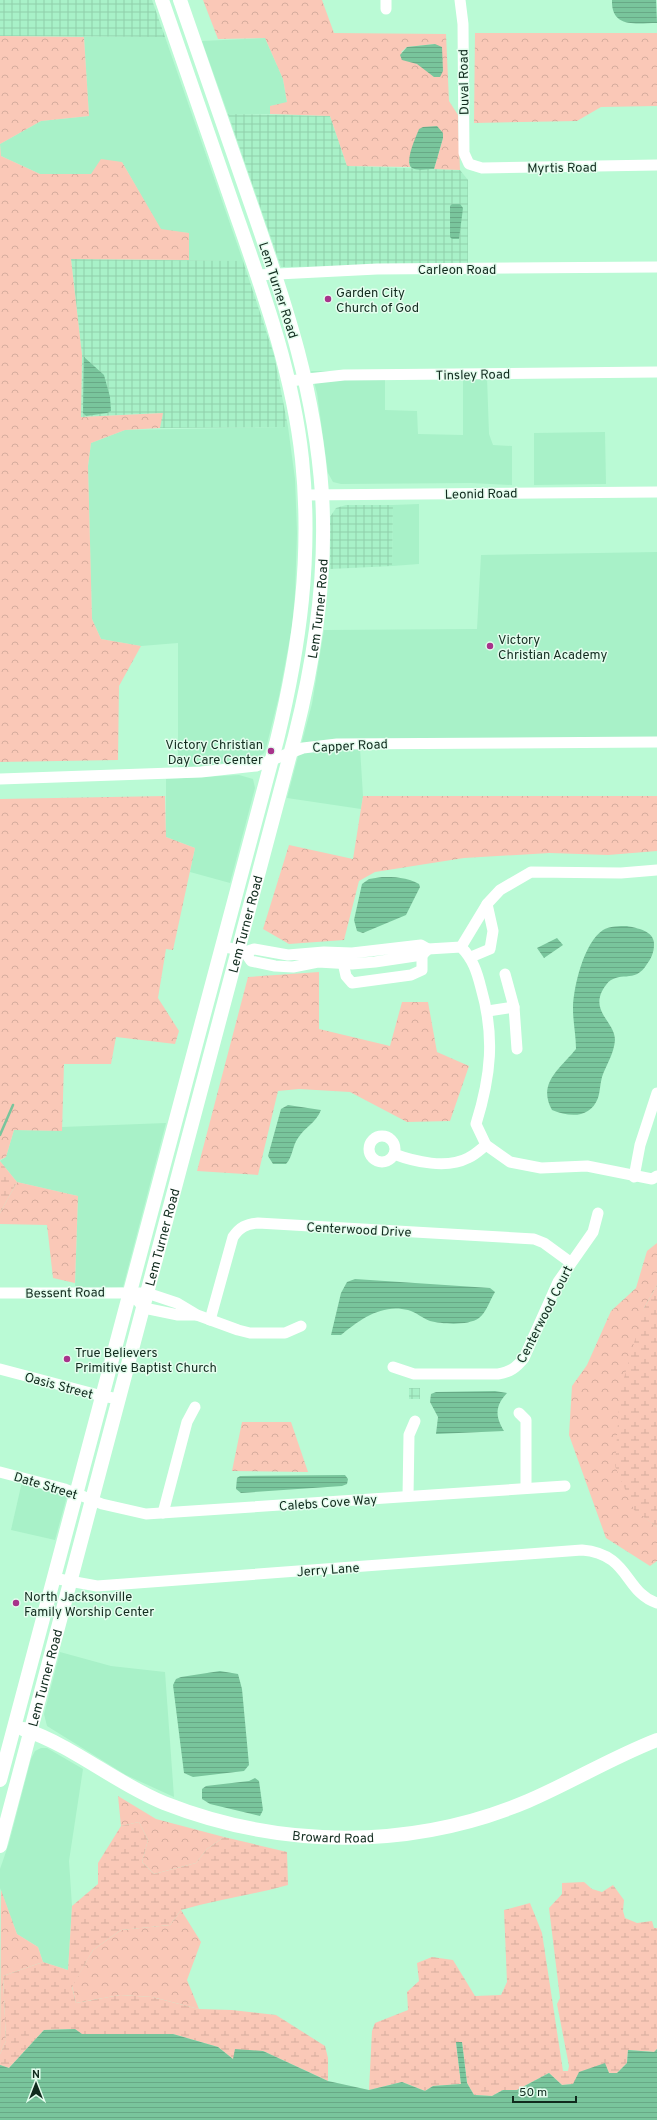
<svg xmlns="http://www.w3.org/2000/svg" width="657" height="2120" font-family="Overpass,sans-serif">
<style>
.built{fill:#a8f1c8}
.industrial{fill:url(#industrial-grid)}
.forest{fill:url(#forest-crowns);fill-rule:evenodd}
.wetland{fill:url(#wetland-marsh)}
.water{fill:url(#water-rules)}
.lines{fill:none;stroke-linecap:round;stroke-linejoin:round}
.stream{stroke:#79c59c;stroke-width:2.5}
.minor{stroke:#fff;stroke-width:11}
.major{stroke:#fff;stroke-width:14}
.poi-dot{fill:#a8338b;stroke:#e4fdee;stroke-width:1.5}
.labels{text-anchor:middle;stroke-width:3;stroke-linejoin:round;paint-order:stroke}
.street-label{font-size:13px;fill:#112b1e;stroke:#e4fdee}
.poi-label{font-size:13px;fill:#112b1e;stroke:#e4fdee;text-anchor:start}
</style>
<defs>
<pattern id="industrial-grid" width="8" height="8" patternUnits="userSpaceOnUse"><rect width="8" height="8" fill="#a8f1c8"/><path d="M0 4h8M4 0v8" fill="none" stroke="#90cfab"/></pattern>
<pattern id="forest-crowns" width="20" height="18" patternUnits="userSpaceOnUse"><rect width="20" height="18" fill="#fac8b7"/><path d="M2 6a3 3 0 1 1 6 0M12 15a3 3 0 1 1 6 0" fill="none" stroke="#d5ac9d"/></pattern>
<pattern id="wetland-marsh" width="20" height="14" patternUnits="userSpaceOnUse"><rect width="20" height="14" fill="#fac8b7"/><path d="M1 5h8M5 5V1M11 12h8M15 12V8" fill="none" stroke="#d5ac9d"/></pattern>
<pattern id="water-rules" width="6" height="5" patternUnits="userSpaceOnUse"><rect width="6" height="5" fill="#79c59c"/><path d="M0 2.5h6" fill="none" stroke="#68a986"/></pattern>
</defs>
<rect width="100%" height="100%" fill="#bafad5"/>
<g class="built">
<path d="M84,37H165L243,261L189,260V233L161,230L122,162L92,174H40L1,156L0,144L41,121L89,116Z"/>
<path d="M265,38L283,79L287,103L270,106V114H228L202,41Z"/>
<path d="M311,371H385V410L417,411L418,434L463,435V378L487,377L489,434L493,445L512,446V485L471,483L341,484L333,482L328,473L317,393Z"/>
<path d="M288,427L295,479L297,533L295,593L292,627L279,696L266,748L264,753L258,757L241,761L178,769V643L141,646L101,639L92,619L88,466L91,443L125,430Z"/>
<path d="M605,432L606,484L534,485V433Z"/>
<path d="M419,504V564L392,566L393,505Z"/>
<path d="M657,552V746L360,748L363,796L361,809L287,798L312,704L324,630L477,629L481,555Z"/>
<path d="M239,775L253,779L255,788L230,883L190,872L195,848L166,837V779Z"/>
<path d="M166,1123L123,1287L75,1289L78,1196L17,1182L0,1161L6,1157L14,1130L62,1131V1127Z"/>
<path d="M24,1473L70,1485L55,1540L11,1530Z"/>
<path d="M60,1652L111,1666L165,1672L174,1797L126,1775L47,1726L44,1714Z"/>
<path d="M41,1748H47L83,1769L69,1861L72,1906L68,1970L43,1962L38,1947L17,1934L0,1888V1869L9,1843L31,1759L35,1751Z"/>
</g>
<g class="industrial">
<path d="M0,0H152L165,37L0,36Z"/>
<path d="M228,114L330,116L347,166L460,170L468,180V265L281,267Z"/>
<path d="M71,259L243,261L274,355L288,427L160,428L162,413L81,417L82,355Z"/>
<path d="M346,505H393L392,566L330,569V517L336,508Z"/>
<rect x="409" y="1388" width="11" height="11"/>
</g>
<g class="forest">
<path d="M203,0H322L334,33L446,34L449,101L458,115L460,170L434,169L443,138L409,161L410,167L347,166L330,116L270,114V106L287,102L283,79L265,38L218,39ZM435,44L434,77L428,71L401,52L407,47Z"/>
<path d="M475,33H657V106L601,107L577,121L474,123Z"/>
<path d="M0,36L84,37L89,116L41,121L0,144Z"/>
<path d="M0,145L1,156L40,174H91L101,159L122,162L161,229L189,233V260L71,259L82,355L81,417L163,413L160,428L125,430L91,443L88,466L92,619L101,639L141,646L119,686L118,760L0,762Z"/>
<path d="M165,796L166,837L195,848L173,950L166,949L158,998L179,1031L175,1044L116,1037L111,1064H64L62,1131L14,1130L6,1157L0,1160V799Z"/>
<path d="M363,796H657V851L608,855L550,853L464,858L375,872L359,881L344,940L289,944L263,929L289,845L353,859Z"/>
<path d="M319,972V1029L390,1046L402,1002H428L437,1052L469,1066L450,1121L407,1122L350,1092L299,1089L278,1091L258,1175L197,1171L248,977Z"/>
<path d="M17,1182L78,1196L75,1283L53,1278L47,1225L0,1224V1213Z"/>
<path d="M657,1243V1285L644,1308L634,1509L657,1527V1561L650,1566L606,1538L569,1435L572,1386L587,1365L611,1311L636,1288L647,1251Z"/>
<path d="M242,1422H291L308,1472L232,1471Z"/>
<path d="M118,1796L156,1819L224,1837L207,1849L196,1863L154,1874L142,1862L148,1840L139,1822L121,1826Z"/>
<path d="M1,1890L17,1934L38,1947L43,1962L3,1976L6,2041L0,2054Z"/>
<path d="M181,1910L201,1942L187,1980L199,2009L152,1997L120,1995L76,2003L72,1986L93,1950L121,1930L170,1925Z"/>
</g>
<g class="wetland">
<path d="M0,1161L17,1182L0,1213Z"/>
<path d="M657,1285V1527L634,1510L615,1466L620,1392L644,1308Z"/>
<path d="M139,1822L148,1840L142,1862L154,1874L196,1863L207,1849L224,1837L287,1852L288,1885C252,1895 216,1900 181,1910L170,1925L121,1930L93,1950L72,1987L76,2003L120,1995L152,1997L199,2009L232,2010L276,2015L325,2046L328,2058V2081L263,2051L234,2060L218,2047L173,2034H81L75,2029L44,2030L9,2068L0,2065V2054L6,2041L3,1976L43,1962L68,1970L72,1906L98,1884V1863L121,1826Z"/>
<path d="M584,1882L592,1889L602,1892L613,1885L624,1900L623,1911L625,1918L637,1923L652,1921L654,1928H657V2049L655,2052L628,2050L627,2063L617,2073H609L605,2064L573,2084L562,2085L549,2073L517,2090H503L492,2096L474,2095L467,2083L462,2042H456L461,2084L433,2086L425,2091L402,2082L369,2090L372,2031L375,2023L408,2010L407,1992L419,1981L417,1963L432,1957L453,1960L475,1996L501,1995L507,1982L504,1910L530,1903L542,1933L563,2071H568L569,2066L557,2004L560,1998L549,1908L562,1894V1883Z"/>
</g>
<g class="water">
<path d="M612,0H656L657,23C637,23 611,29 612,0Z"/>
<path d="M435,44L442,47L443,71L440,77H434L417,64L402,60L400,55L407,47Z"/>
<path d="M437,126L443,133V138L434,169C428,169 417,171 412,168C404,162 416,137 419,129L423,127Z"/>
<path d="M452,204H460L463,208L459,239H452L450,237V206Z"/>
<path d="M84,357L104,375L110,397L111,411L107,413L86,416L83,413Z"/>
<path d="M382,877C394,877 407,877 419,884L420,887L406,915L363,933L357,931L354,920L362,884L369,879Z"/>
<path d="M627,926C637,928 655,931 654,945C654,952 651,959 647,964C635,985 618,969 606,985C587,1010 615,1021 615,1040C614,1054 606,1065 602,1077C600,1084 600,1092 598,1098C590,1119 569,1117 552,1110C537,1083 560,1069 576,1049C576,1036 573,1022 573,1009C573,988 584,942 603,930C609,926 620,926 627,926Z"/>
<path d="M557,938L563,945L544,958L537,948Z"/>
<path d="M288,1105L321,1110C316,1123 305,1127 298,1138C292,1146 293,1157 286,1164H273L268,1156L281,1109Z"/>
<path d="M355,1279L490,1288L495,1292C490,1300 486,1313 479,1318C468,1326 442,1324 430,1321C422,1318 416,1312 408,1310C382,1303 359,1320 341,1335H331L341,1293L347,1282Z"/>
<path d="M495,1391L507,1393C495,1406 495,1416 504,1431L436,1434L438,1417L430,1402L431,1394L436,1392Z"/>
<path d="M345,1475L348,1479L347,1484L342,1486L241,1493L236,1489L237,1478L240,1476Z"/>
<path d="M220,1671L238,1674L242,1689L249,1765L244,1771L193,1777L184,1773L173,1685L176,1679L181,1677Z"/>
<path d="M255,1778L259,1781L263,1810L260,1816L210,1804L202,1799V1789L206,1786L249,1781Z"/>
<path d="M75,2029L82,2034H173L218,2047L233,2059L235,2049L263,2051L328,2081L369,2090L402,2082L425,2091L433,2086L461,2084L456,2042H462L467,2083L474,2095L492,2096L503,2090H517L549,2073L562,2085L573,2084L579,2072L605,2063L609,2073H617L627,2063L628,2050L654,2052L657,2049V2120H0V2065L9,2068L44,2030Z"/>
</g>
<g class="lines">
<path class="stream" d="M0,1135L13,1105"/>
<g class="minor">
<path d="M460,0L463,24L464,153L469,164L482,168L657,165"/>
<path d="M386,9V0"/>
<path d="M258,275L377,269L657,267"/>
<path d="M289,381L344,375L657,372"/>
<path d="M305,495L657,492"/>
<path d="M0,779L201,772L256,766L303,748L337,744L657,742"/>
<path d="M222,946L245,952L254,949L288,955L324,952L352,953L421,945L428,949L422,955L375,962L352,964L318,962L293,967L275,966L251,961L245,952"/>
<path d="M461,947L487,904"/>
<path d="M428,949L461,947C473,959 477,972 481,988C495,1036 491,1076 476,1124L486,1145L510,1162L541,1168L587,1166L652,1179L657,1176"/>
<path d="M471,957L490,949L493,931L487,904L500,890L531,872L621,873L657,870"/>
<path d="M342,958L346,976L352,983L411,975L422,970V955"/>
<path d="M514,1007L517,1049"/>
<path d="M488,1011L514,1007L505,974"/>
<circle cx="382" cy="1149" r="13"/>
<path d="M394,1154C415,1162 447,1169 468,1158C475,1155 481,1149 486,1145"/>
<path d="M634,1177L640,1145L657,1093"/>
<path d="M130,1292L144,1308L178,1315H196"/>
<path d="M0,1293H147L177,1303L197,1315L238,1330L250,1333H285L301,1326"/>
<path d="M210,1320L233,1237C240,1227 246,1224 258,1223L534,1239L544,1243L570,1262"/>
<path d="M393,1367L414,1374H498C510,1372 516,1368 524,1358L558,1282L593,1232L598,1213"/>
<path d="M0,1369L102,1396L119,1399"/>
<path d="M519,1413L526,1420V1488"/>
<path d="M0,1472L65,1489L102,1504L146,1514L565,1486"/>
<path d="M408,1496L409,1435L415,1421"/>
<path d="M163,1513L187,1422L195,1407"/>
<path d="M53,1578L97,1586L582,1550C630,1554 624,1592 657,1603"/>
</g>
<g class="major">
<path id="s1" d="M23,1729C74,1746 115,1783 164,1803C281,1849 412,1850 528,1801C572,1782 613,1757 657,1740"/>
<path d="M0,1780L277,740C300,646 312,556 302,459C293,374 264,294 236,214C211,143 187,71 162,0"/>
<path id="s2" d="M0,1846L295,736C315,657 327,576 322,494C315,392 287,308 254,213C229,142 204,71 180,0"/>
</g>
</g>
<g class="poi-dot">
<circle cx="328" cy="299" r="4"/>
<circle cx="490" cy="646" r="4"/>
<circle cx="271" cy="751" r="4"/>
<circle cx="67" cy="1359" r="4"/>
<circle cx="16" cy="1603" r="4"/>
</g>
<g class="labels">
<g class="street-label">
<text transform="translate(463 82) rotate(-91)" y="5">Duval Road</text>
<text transform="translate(562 167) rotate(-1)" y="5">Myrtis Road</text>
<text x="457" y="274">Carleon Road</text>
<text transform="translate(279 290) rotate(72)" y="5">Lem Turner Road</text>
<text transform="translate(473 374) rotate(-1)" y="5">Tinsley Road</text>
<text transform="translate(481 493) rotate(-1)" y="5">Leonid Road</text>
<text dy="5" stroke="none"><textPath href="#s2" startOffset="1278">Lem Turner Road</textPath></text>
<text transform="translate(350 745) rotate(-3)" y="5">Capper Road</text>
<text dy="5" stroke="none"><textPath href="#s2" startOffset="954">Lem Turner Road</textPath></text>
<text transform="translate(359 1229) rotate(3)" y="5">Centerwood Drive</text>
<text dy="5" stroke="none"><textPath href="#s2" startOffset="630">Lem Turner Road</textPath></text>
<text transform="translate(65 1292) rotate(-1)" y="5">Bessent Road</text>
<text transform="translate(544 1314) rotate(-63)" y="5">Centerwood Court</text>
<text transform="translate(59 1385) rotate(15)" y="5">Oasis Street</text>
<text transform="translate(46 1485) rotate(17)" y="5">Date Street</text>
<text transform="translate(328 1502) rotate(-4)" y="5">Calebs Cove Way</text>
<text transform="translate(328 1569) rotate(-4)" y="5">Jerry Lane</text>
<text dy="5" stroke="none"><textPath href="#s2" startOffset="174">Lem Turner Road</textPath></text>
<text dy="5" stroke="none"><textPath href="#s1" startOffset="333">Broward Road</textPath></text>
</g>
<g class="poi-label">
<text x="336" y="297">Garden City<tspan x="336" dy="15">Church of God</tspan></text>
<text x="498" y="644">Victory<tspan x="498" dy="15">Christian Academy</tspan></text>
<text x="263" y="749" text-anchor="end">Victory Christian<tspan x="263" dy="15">Day Care Center</tspan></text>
<text x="75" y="1357">True Believers<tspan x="75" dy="15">Primitive Baptist Church</tspan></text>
<text x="24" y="1601">North Jacksonville<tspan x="24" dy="15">Family Worship Center</tspan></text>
</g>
</g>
<g transform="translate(36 2084)" stroke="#e4fdee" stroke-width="3" paint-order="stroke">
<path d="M0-3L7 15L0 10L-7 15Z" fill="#112b1e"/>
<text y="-6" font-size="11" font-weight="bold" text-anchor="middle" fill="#112b1e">N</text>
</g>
<path d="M513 2096v6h63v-6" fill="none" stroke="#112b1e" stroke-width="2"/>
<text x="519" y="2096" font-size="12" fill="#112b1e" stroke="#e4fdee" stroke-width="3" paint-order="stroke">50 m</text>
</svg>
